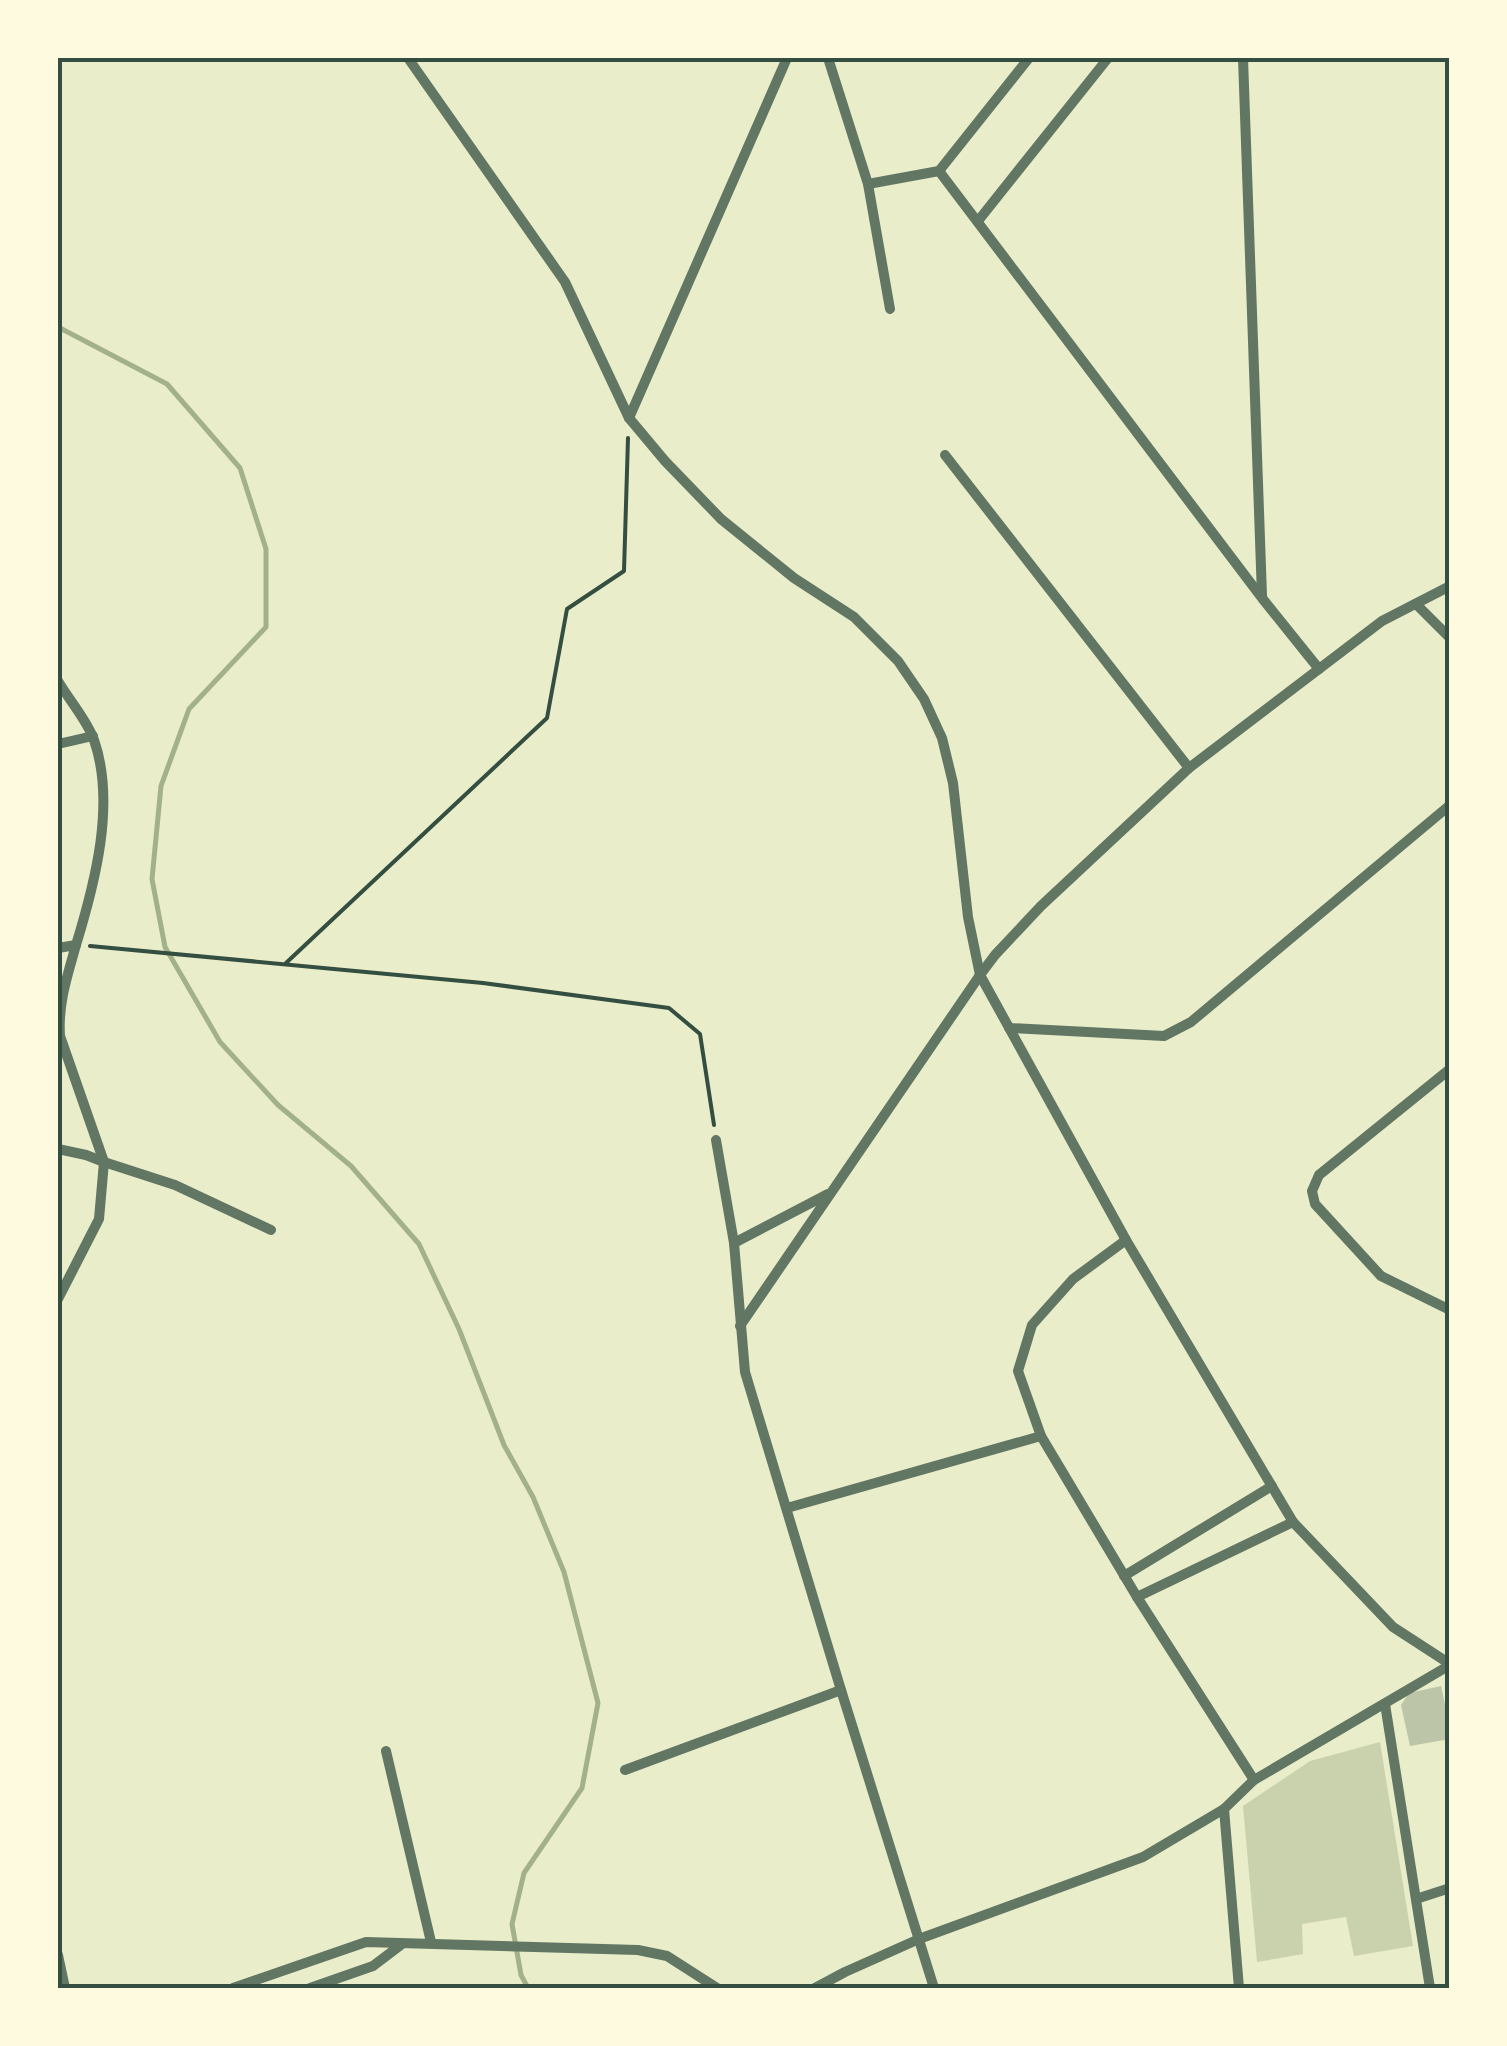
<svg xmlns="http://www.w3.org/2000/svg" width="1507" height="2046" font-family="'Titillium Web',sans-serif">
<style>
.green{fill:#cad2ad}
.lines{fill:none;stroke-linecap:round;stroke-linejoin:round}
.stream{stroke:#a3b18a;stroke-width:5}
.building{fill:#bcc5a7}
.path{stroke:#344e41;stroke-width:4}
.minor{stroke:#617663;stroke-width:10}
.neatline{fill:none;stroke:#344e41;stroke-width:4}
</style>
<rect width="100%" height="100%" fill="#e9edc9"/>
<path class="green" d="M1380,1742L1413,1946L1354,1956L1346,1917L1302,1924L1303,1954L1257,1962L1243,1806L1310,1761Z"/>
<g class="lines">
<path class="stream" d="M58,327L167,384L240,468L266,549V627L189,709L161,786L152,879L165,947L220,1042L278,1105L351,1166L419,1244L459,1329L504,1445L533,1497L564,1572L598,1703L582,1788L524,1873L512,1924L521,1975L528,1988"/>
</g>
<path class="building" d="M1441,1686L1450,1727V1739L1410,1746L1401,1705L1409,1693Z"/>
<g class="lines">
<g class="path">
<path d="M90,946L483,983L669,1008L700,1034L714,1125"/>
<path d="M286,963L547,718L567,609L624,571L628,438"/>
</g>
<g class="minor">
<path d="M408,58L565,282L629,418L665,461L721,519L794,578L854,617L898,661L924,699L942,738L953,783L968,917L980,975L1126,1240L1293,1522L1393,1627L1450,1664"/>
<path d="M828,58L868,184L890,309"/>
<path d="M1243,58L1262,596"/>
<path d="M939,171L1262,598L1319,669"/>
<path d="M868,184L939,171L1029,58"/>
<path d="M978,221L1108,58"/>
<path d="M629,418L787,58"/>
<path d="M945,455L1189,768"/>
<path d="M1416,604L1450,638"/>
<path d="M58,681C69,700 87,720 94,740C116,803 95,883 76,945C67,977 58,1003 60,1036L104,1162L99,1219L58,1299"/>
<path d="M58,744L93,736"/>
<path d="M58,948L76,945"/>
<path d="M1009,1028L1164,1036L1191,1022L1450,805"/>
<path d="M1450,1069L1319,1175L1312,1191L1315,1204L1381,1276L1450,1310"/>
<path d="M716,1140L734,1243L745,1372L841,1690L934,1988"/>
<path d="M58,1149L86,1155L104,1162L175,1185L271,1230"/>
<path d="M1126,1240L1073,1279L1032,1325L1018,1371L1041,1436L1137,1597L1254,1780"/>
<path d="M734,1243L828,1194"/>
<path d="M740,1326L980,975L995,955L1041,906L1189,768L1382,621L1450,586"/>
<path d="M787,1508L1041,1436"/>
<path d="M1124,1576L1272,1486"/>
<path d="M1137,1597L1293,1522"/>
<path d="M1385,1704L1430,1988"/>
<path d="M386,1751L431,1942"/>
<path d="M625,1770L841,1690"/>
<path d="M1224,1809L1239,1988"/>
<path d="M1416,1899L1450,1888"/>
<path d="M58,1955L65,1988"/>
<path d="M233,1988L366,1942L638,1950L667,1956L717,1988"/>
<path d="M310,1988L373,1966L402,1944"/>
<path d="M815,1988L845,1972L919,1939L1143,1857L1224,1809L1254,1780L1450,1665"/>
</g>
</g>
<rect width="1507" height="2046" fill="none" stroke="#fefae0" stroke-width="120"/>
<rect x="60" y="60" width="1387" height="1926" class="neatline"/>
</svg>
